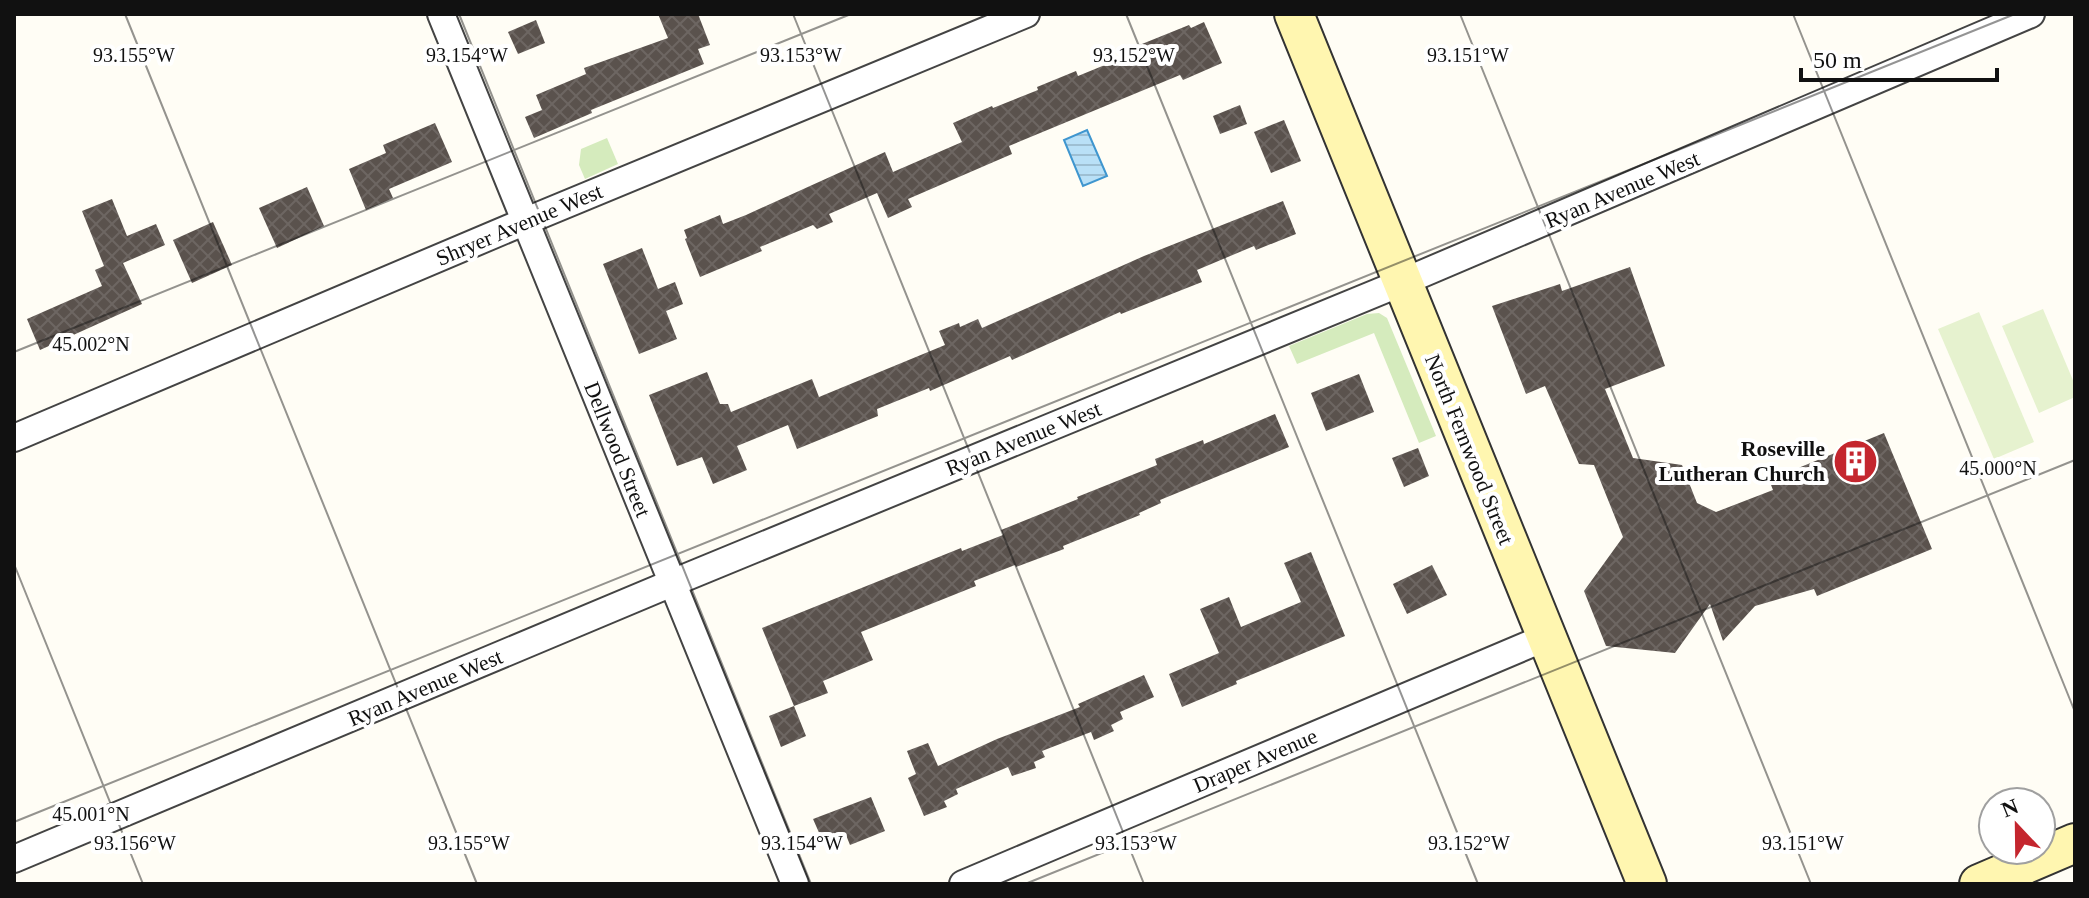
<svg xmlns="http://www.w3.org/2000/svg" width="2089" height="898" font-family="'Times New Roman',serif">
<style>
.garden{fill:#d5ebbd}
.pitch{fill:#e6f2cf}
.water{fill:url(#water-rules);stroke:#3f96cf;stroke-width:2}
.building{fill:url(#building-cross-hatch)}
.lines{fill:none;stroke-linecap:round;stroke-linejoin:round}
.street-casing{stroke:#444;stroke-width:30}
.secondary-casing{stroke:#333;stroke-width:42}
.street{stroke:#fff;stroke-width:26}
.secondary{stroke:#fff6b0;stroke-width:38}
.ticks{fill:none;stroke:#111;stroke-width:2;stroke-opacity:0.45}
.labels{text-anchor:middle;stroke-width:8;stroke-linejoin:round;paint-order:stroke}
.street-label{font-size:22px;fill:#111;stroke:#fff}
.poi-label{font-size:22px;font-weight:bold;fill:#111;stroke:#fff;text-anchor:end}
.ticks-label{font-size:20px;text-anchor:middle;fill:#111;stroke:#fff;stroke-width:8;stroke-linejoin:round;paint-order:stroke}
</style>
<defs>
<pattern id="water-rules" width="6" height="5" patternUnits="userSpaceOnUse" patternTransform="scale(2)"><rect width="6" height="5" fill="#b9e0f7"/><path d="M0 2.5h6" fill="none" stroke="#9ebfd3"/></pattern>
<pattern id="building-cross-hatch" width="8" height="8" patternUnits="userSpaceOnUse" patternTransform="scale(2)"><rect width="8" height="8" fill="#5a524d"/><path d="M0 0l8 8M0 8l8-8" fill="none" stroke="#6d6662"/></pattern>
</defs>
<rect width="100%" height="100%" fill="#fffdf5"/>
<g class="garden">
<path d="M607,138L618,164L585,179L579,165L581,149Z"/>
<path d="M1379,313L1387,318L1436,436L1419,443L1374,333L1297,364L1289,346L1367,314Z"/>
</g>
<g class="pitch">
<path d="M2043,309L2075,385V397L2039,413L2002,326Z"/>
<path d="M1979,312L2034,442L1994,459L1938,329Z"/>
</g>
<path class="water" d="M1087,130L1107,176L1083,186L1064,140Z"/>
<g class="building">
<path d="M658,14H698L710,45L698,49L704,64L591,110L592,113L534,138L525,117L542,110L536,95L586,74L584,68L668,38Z"/>
<path d="M536,20L545,43L518,54L508,32Z"/>
<path d="M1204,22L1222,63L1183,80L1180,75L1009,146L1012,154L908,199L912,207L888,218L877,193L829,214L833,222L817,229L813,225L760,247L762,251L700,277L685,239L687,238L684,230L720,215L723,224L746,215L885,152L893,172L962,142L953,123L992,106L993,108L1038,90L1037,87L1076,71L1078,76L1139,51L1137,46L1189,25L1191,28Z"/>
<path d="M1240,105L1247,124L1220,134L1213,116Z"/>
<path d="M1284,120L1301,161L1271,173L1254,132Z"/>
<path d="M435,123L452,162L389,189L393,198L366,210L349,169L386,153L383,145Z"/>
<path d="M307,187L324,226L277,248L259,208Z"/>
<path d="M112,199L127,236L156,224L165,245L123,263L142,304L40,350L27,319L102,286L95,270L104,266L82,211Z"/>
<path d="M1283,201L1296,234L1256,250L1254,246L1197,270L1202,282L1121,314L1120,312L1012,360L1010,356L930,391L929,388L877,409L878,416L797,449L788,425L737,446L747,470L713,484L702,457L677,466L649,395L707,372L720,404H728L731,412L812,379L819,397L945,345L939,331L959,323L960,327L978,319L982,328L1144,256Z"/>
<path d="M213,222L232,265L192,283L173,240Z"/>
<path d="M642,248L658,289L675,282L683,304L666,311L677,339L639,354L603,264Z"/>
<path d="M1630,267L1665,366L1605,389L1633,458L1682,465L1697,503L1716,512L1773,490L1769,480L1884,433L1932,549L1817,596L1814,589L1755,606L1723,641L1710,604L1675,653L1606,646L1584,591L1623,537L1594,465L1579,464L1545,386L1526,394L1492,306L1560,284L1562,291Z"/>
<path d="M1359,374L1374,412L1326,431L1311,393Z"/>
<path d="M1275,414L1289,447L1160,500L1161,503L1139,513L1140,515L1063,546L1064,549L1016,567L1015,565L974,581L976,586L861,632L873,660L823,681L828,693L794,706L806,736L781,747L769,716L794,706L762,628L961,548L962,551L1003,535L1001,530L1078,499L1077,497L1157,465L1155,459L1203,440L1204,444Z"/>
<path d="M1418,448L1429,476L1404,487L1392,458Z"/>
<path d="M1311,552L1345,636L1236,681L1237,684L1182,707L1169,674L1219,653L1200,609L1229,597L1241,627L1301,602L1284,563Z"/>
<path d="M1432,565L1447,595L1407,614L1393,584Z"/>
<path d="M1144,675L1154,697L1120,712L1123,719L1111,725L1114,731L1094,740L1091,732L1042,751L1045,757L1034,762L1036,768L1012,776L1008,767L956,789L958,794L944,801L947,807L924,816L908,778L916,774L907,751L928,743L938,766L997,739L1080,707L1078,704Z"/>
<path d="M871,797L885,831L850,845L846,835L824,844L813,819Z"/>
</g>
<g class="lines">
<defs>
<g id="street">
<path d="M441,14L795,884"/>
<path d="M14,438L526,221L1026,14"/>
<path d="M14,859L672,583L1403,282L2031,14"/>
<path d="M963,884L1547,637"/>
</g>
<g id="secondary">
<path d="M1294,14L1647,884"/>
<path d="M1979,884L2075,843"/>
</g>
</defs>
<use href="#street" class="street-casing"/>
<use href="#secondary" class="secondary-casing"/>
<use href="#street" class="street"/>
<use href="#secondary" class="secondary"/>
</g>
<path class="ticks" d="M125,14L477,884M459,14L811,884M793,14L1144,884M1126,14L1478,884M1460,14L1811,884M1793,14L2075,712M14,352L851,14M14,564L143,884M14,822L2015,14M1025,884L2075,460"/>
<defs>
<symbol id="building-disc" viewBox="-11 -11 22 22"><circle r="9.5" fill="#c4262e" stroke="#fff"/><path d="M-4-6H4V6H1V3H-1V6H-4ZM-2.5-4.3h1.7v1.8h-1.7ZM.8-4.3h1.7v1.8H.8ZM-2.5-1h1.7V.8h-1.7ZM.8-1h1.7V.8H.8Z" fill="#fff"/></symbol>
</defs>
<g fill-rule="evenodd">
<use href="#building-disc" x="1830" y="436" width="51" height="51"/>
</g>
<g class="labels">
<g class="street-label">
<text transform="translate(1622 189) rotate(-23)" y="8">Ryan Avenue West</text>
<text transform="translate(519 224) rotate(-23)" y="8">Shryer Avenue West</text>
<text transform="translate(1023 438) rotate(-22)" y="8">Ryan Avenue West</text>
<text transform="translate(618 449) rotate(68)" y="8">Dellwood Street</text>
<text transform="translate(1470 449) rotate(68)" y="8">North Fernwood Street</text>
<text transform="translate(425 687) rotate(-23)" y="8">Ryan Avenue West</text>
<text transform="translate(1255 760) rotate(-23)" y="8">Draper Avenue</text>
</g>
<g class="poi-label">
<text x="1825" y="456">Roseville<tspan x="1825" dy="25">Lutheran Church</tspan></text>
</g>
</g>
<g class="ticks-label">
<text x="134" y="62">93.155°W</text>
<text x="467" y="62">93.154°W</text>
<text x="801" y="62">93.153°W</text>
<text x="1134" y="62">93.152°W</text>
<text x="1468" y="62">93.151°W</text>
<text x="91" y="351">45.002°N</text>
<text x="1998" y="475">45.000°N</text>
<text x="91" y="821">45.001°N</text>
<text x="135" y="850">93.156°W</text>
<text x="469" y="850">93.155°W</text>
<text x="802" y="850">93.154°W</text>
<text x="1136" y="850">93.153°W</text>
<text x="1469" y="850">93.152°W</text>
<text x="1803" y="850">93.151°W</text>
</g>
<rect width="2089" height="898" fill="none" stroke="#111111" stroke-width="32"/>
<g transform="translate(2017 826) rotate(338)"><circle r="38" fill="#ffffff" stroke="#a0a0a0" stroke-width="2"/>
<path d="M0-6L14 30L0 20L-14 30Z" fill="#c4262e"/>
<text y="-12" font-size="22" font-weight="bold" text-anchor="middle" fill="#111111">N</text>
</g>
<path d="M1801 68v12h196v-12" fill="none" stroke="#111111" stroke-width="4"/>
<text x="1813" y="68" font-size="24" fill="#111111" stroke="#ffffff" stroke-width="6" paint-order="stroke">50 m</text>
</svg>
